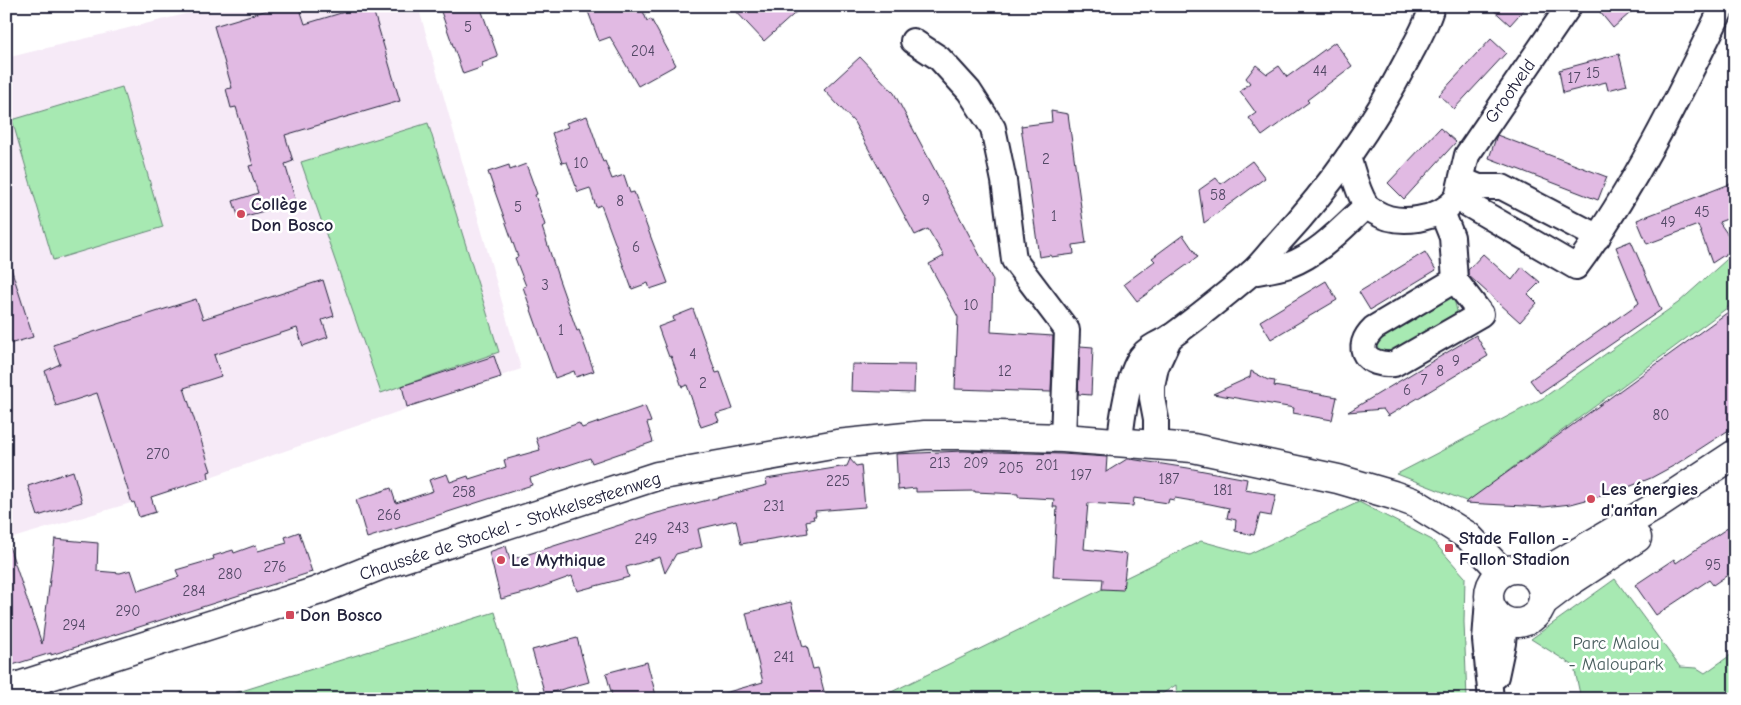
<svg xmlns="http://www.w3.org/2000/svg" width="1741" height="705" font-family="'Comic Neue',sans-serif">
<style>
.built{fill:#f6eaf7}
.green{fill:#a7e9b2;stroke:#648676}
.building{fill:#e1bae3;stroke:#22223b}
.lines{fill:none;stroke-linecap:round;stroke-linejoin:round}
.street-casing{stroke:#22223b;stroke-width:28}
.secondary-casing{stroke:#22223b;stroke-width:31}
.street{stroke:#fff;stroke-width:24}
.secondary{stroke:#fff;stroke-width:28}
.poi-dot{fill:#d1495b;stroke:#fff;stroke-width:2}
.labels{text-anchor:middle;stroke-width:5;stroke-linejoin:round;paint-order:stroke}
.number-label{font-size:15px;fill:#524865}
.street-label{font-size:18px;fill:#22223b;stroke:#fff}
.poi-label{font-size:18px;font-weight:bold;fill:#22223b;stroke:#fff;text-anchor:start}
.park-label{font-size:18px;fill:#4a5e5f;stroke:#fff}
</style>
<rect width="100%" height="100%" fill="#fff"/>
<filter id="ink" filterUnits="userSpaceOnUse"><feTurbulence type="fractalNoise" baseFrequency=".02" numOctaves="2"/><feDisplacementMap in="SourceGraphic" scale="10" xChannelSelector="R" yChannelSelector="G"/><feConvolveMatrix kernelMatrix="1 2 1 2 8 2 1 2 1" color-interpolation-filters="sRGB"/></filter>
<g filter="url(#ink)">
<path class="built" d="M218,6H418L521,369L161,494L6,540V58Z"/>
<g class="green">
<path d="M122,87L163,227L53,260L12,120Z"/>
<path d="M428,123L499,352L381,393L301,162Z"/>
<path d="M1735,252V302L1504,474L1471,503L1397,474L1543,398L1678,303Z"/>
<path d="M1451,294L1455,303L1458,315L1383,360L1371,343Z"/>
<path d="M1359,502L1432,540L1465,577L1464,622L1467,699H1177L1176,685L1154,699H877L1201,541L1249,554Z"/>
<path d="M1615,579L1680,667L1697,668L1705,673L1735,652V699H1581L1574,666L1531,639Z"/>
<path d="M495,612L520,699H216Z"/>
</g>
<g class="building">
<path d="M281,6H299L305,24L364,6H372L400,101L285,135L293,161L285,164L296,202L239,218L233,201L258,193L249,166L253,165L236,107L231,108L226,89L232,88L214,26Z"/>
<path d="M439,6H480L498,57L482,63L483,67L463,74Z"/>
<path d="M586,6H641L647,21L651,19L676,65L638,86L610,37L599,41Z"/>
<path d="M731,6H803L764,41Z"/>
<path d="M1489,6H1527L1510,25Z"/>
<path d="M1595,6H1638L1613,28Z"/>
<path d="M1491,39L1506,53L1454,109L1439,95Z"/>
<path d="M1335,42L1352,66L1307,100L1309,102L1262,136L1249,118L1256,113L1240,91L1250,83L1246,78L1256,65L1267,74L1279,66L1287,77Z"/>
<path d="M1619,54L1627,85L1608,90L1606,82L1563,93L1559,70Z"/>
<path d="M860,57L894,93L993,280L991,332L1053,336L1051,392L955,389L958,317L929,264L944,256L928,229L915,235L854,122L824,90Z"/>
<path d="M1051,111L1068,114L1086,243L1073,245L1074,254L1051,257V255L1039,257L1021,126L1052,122Z"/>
<path d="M587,116L603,162L605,161L612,179L624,175L630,193L634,192L668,283L650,289L648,283L632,289L601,205L596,207L590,188L578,192L567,162L562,163L552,133L568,127L566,123Z"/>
<path d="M1440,128L1456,142L1404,199L1388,183Z"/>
<path d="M1497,135L1607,177L1598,200L1489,158Z"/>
<path d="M1252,161L1265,178L1204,223L1199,190L1216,178L1221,184Z"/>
<path d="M526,164L537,194L535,195L545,225L542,227L558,277L577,331L579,330L594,371L576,377L574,371L555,378L523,287L526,286L515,258L518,257L488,172L509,165L510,170Z"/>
<path d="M1735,182V216L1719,222L1735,245V248L1712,263L1698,225L1647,244L1637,220Z"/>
<path d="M1183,235L1198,257L1137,301L1124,284L1155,261L1152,258Z"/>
<path d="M1631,241L1661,310L1540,393L1530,380L1639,303L1616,247Z"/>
<path d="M1425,252L1436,270L1370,310L1359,292Z"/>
<path d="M1483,254L1512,280L1522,267L1540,282L1528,294L1537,303L1520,322L1468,275V270Z"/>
<path d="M6,265H10L33,337L6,345Z"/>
<path d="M323,280L334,316L322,320L328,337L303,346L297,328L214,355L221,376L184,388L211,471L208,472L209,478L151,497L156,512L139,517L134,502L132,503L97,393L56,406L45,371L60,364L53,345L196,299L203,319Z"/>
<path d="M1326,281L1337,300L1271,339L1260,321Z"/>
<path d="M1735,307V426L1675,465L1651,478L1616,492L1571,504L1544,507L1465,503Z"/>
<path d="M693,309L716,373L720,372L733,409L716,414L719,421L701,427L687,385L682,387L671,356L669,357L658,327L674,321L673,317Z"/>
<path d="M1476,335L1488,356L1388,416L1383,409L1348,412Z"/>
<path d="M1080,346L1093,347L1091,395L1078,394Z"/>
<path d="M494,356L501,377L407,407L402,386Z"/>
<path d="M852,364L915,365L914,393L851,391Z"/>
<path d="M1251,371L1268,380L1275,381L1274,386L1337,397L1332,420L1293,413L1294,408L1213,394L1250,377Z"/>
<path d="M645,406L651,422L647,423L653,442L592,463L590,458L530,478L532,485L367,538L356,500L391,488L396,503L433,491L429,480L447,474L450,482L468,476L469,479L488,473L506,467L504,460L540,450L536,438L579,423L582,428Z"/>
<path d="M963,451L1062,454L1107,457L1106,472L1127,459H1130L1188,468L1247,479L1245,490L1276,495L1271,516L1260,514L1254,535L1235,531L1236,520L1227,518L1229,508L1210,504L1175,498L1174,500L1169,499L1168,503L1134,498L1133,506L1088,503L1084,549L1127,554L1123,590L1102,589L1103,579L1053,577L1057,507H1053L1054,499L1018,497V494L975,492V491L916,492V488L898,490L896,454Z"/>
<path d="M850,459L856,466L861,465L865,507L815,511L816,516H813L814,519L806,521L808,533L741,544L736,520L698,529L702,547L676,554L665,573L660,557L626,567L629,577L577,591L572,576L528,592L501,599L489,552L506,546L510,560L657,513L767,485L766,479L847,466Z"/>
<path d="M73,471L82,502L38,516L28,486Z"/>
<path d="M1729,527L1735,537V570L1713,585L1709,580L1656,615L1635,585L1674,559L1676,563Z"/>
<path d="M299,532L312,572L51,655V653L6,667V546H9L42,644L55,539L98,543L97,571L120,573L131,570L138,591L179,577L176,570L214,559L213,556L233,550L234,553L256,545L258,551L287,543L285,537Z"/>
<path d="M791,602L803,647L807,646L813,669L818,668L826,699H721V694L763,682L746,613Z"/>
<path d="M577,638L589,682L545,694L532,650Z"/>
<path d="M647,662L657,699H613L606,673Z"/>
</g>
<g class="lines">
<defs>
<g id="street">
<path d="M913,41L939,58L969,91L993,128L1004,181L1014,260L1067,330L1063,438"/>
<path d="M1348,157C1353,172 1357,191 1366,205C1368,208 1372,210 1375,212C1399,227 1439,220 1457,198L1576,267C1635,187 1679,96 1723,6"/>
<path d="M1462,180L1479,187H1502L1598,237"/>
<path d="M1457,198L1467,155L1569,6"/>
<path d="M1442,212L1452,237L1455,280"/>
<path d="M1251,273C1264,271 1277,269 1289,265C1319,254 1343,227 1366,206"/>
<path d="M1455,280L1481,314L1394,364C1367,366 1352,349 1374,328Z"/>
<path d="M1120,441C1122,419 1128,375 1141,357C1149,346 1161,343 1172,336C1198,317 1224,296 1249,275C1261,265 1270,252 1280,241C1330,187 1374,124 1408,58C1417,41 1427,25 1432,6"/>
<path d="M1156,444V419L1152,398V386L1156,367L1170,337"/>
<path d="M1488,599L1485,640L1491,699"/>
<path d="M1496,676L1503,643L1505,621"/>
</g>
<g id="secondary">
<circle cx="1516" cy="596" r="27"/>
<path d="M1538,579L1556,565L1653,508L1735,454"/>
<path d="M1543,602L1568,583L1637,538"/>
<path d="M6,690L317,591L379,566L657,476L837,444L925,435H963L1063,438L1193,448L1338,479L1393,495L1415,503L1468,536L1502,572"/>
</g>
</defs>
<use href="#street" class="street-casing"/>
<use href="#secondary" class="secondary-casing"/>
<use href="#street" class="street"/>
<use href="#secondary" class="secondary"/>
</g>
</g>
<g class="poi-dot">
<circle cx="241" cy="214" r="5"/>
<circle cx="1591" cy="499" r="5"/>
<rect x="1444" y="543" width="10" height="10" rx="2.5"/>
<circle cx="501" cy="560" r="5"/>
<rect x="285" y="610" width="10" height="10" rx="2.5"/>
</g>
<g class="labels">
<g class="number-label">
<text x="468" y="32">5</text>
<text x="643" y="56">204</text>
<text x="1320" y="76">44</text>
<text x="1593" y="78">15</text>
<text x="1574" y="83">17</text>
<text x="1046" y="164">2</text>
<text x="581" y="168">10</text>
<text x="1218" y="200">58</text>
<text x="926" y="205">9</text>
<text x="620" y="206">8</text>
<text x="518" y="212">5</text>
<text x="1702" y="217">45</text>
<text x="1054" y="221">1</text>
<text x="1668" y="227">49</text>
<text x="636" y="252">6</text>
<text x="545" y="290">3</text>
<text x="971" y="310">10</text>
<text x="561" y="335">1</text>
<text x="693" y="359">4</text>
<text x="1456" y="366">9</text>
<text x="1005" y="376">12</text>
<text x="1440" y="376">8</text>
<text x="1424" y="385">7</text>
<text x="703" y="388">2</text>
<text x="1407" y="395">6</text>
<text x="1661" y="420">80</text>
<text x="158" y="459">270</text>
<text x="940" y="468">213</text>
<text x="976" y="468">209</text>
<text x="1047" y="470">201</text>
<text x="1011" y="473">205</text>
<text x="1081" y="480">197</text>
<text x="1169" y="484">187</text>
<text x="838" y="486">225</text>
<text x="1223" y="495">181</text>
<text x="464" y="497">258</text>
<text x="774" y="511">231</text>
<text x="389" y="520">266</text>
<text x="678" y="533">243</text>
<text x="646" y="544">249</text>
<text x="1713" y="570">95</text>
<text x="275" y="572">276</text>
<text x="230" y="579">280</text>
<text x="194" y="596">284</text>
<text x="128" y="616">290</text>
<text x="74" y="630">294</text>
<text x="784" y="662">241</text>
</g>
<g class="street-label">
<text transform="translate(1510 91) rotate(-55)" y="6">Grootveld</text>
<text transform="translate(510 526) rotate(-18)" y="6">Chaussée de Stockel - Stokkelsesteenweg</text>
</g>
<g class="poi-label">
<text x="251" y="210">Collège<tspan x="251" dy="21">Don Bosco</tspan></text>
<text x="1601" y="495">Les énergies<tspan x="1601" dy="21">d'antan</tspan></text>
<text x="1459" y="544">Stade Fallon -<tspan x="1459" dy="21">Fallon Stadion</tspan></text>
<text x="511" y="566">Le Mythique</text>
<text x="300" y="621">Don Bosco</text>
</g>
<g class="park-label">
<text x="1616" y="649">Parc Malou<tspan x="1616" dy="21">- Maloupark</tspan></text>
</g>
</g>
<rect width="1741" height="705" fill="none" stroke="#fff" stroke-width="25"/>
<rect x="12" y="12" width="1716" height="680" fill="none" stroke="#22223b" stroke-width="2" filter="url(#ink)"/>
</svg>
